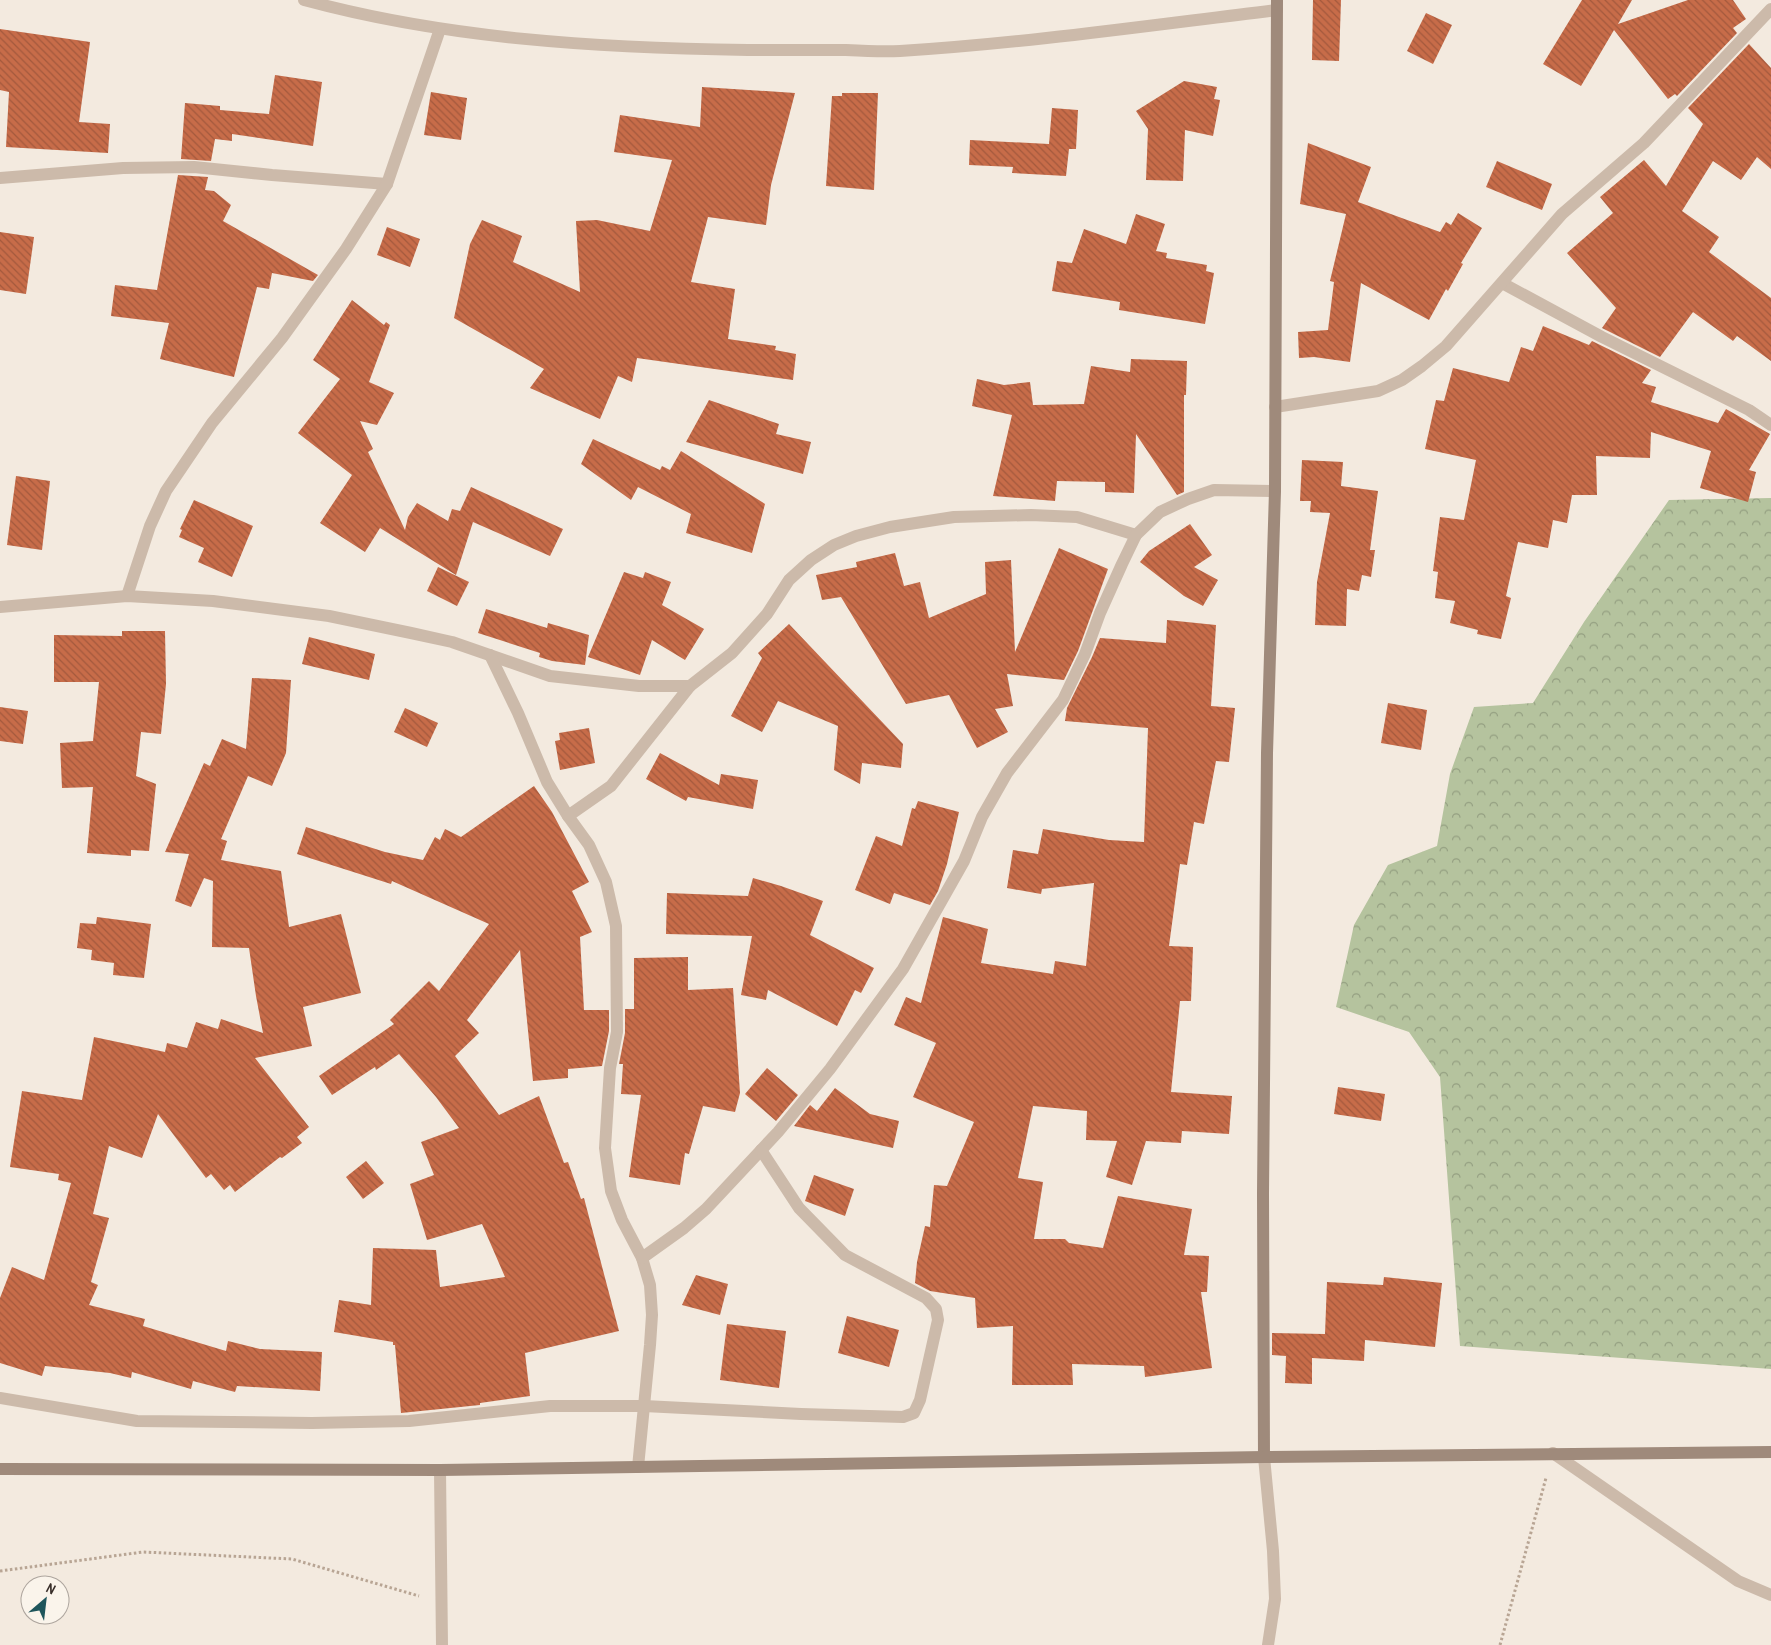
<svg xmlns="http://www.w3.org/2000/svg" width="1771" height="1645" font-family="'Archivo Narrow',sans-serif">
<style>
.forest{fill:url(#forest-crowns)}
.building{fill:url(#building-back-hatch)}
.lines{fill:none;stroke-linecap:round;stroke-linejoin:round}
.path{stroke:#b8a594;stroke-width:3;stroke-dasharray:2.5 2.5;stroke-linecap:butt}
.street{stroke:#ccbaaa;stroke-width:12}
.secondary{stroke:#9f8a7b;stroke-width:12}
</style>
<defs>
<pattern id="forest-crowns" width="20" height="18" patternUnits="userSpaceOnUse" patternTransform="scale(1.25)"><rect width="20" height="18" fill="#b5c39e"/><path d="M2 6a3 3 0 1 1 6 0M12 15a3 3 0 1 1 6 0" fill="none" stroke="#949f81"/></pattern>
<pattern id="building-back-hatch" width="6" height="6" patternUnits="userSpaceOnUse" patternTransform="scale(1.25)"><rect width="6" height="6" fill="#c76c49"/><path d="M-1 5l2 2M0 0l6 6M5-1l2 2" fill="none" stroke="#a3593d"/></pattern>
</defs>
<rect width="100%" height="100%" fill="#f3eadf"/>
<path class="forest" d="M1771,498V1369L1460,1346L1440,1077L1409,1032L1336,1007L1354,925L1388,865L1437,846L1450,774L1474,707L1533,703L1584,622L1669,500Z"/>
<g class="building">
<path d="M1313,0H1341L1339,61L1312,60Z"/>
<path d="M1582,0H1632L1618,24L1688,0H1733L1746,19L1733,28L1737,33L1677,96L1675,94L1668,99L1614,30L1581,86L1543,64Z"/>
<path d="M1426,13L1452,25L1433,64L1407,51Z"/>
<path d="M0,29L90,42L79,122L110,124L108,153L6,147L9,92L0,90Z"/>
<path d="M1749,44L1771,68V169L1757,157L1741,180L1713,161L1682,211L1719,237L1709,252L1771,298V361L1737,336L1733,341L1693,312L1660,357L1602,328L1616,308L1567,253L1613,213L1600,197L1644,160L1666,186L1703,124L1688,108Z"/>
<path d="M275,75L322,82L313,146L232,134V141L215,139L211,161L181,159L185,103L220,106V110L269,114Z"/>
<path d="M1184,81L1217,87L1214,99L1220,100L1213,136L1185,130L1183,181L1146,180L1148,129L1136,111Z"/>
<path d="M702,87L795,93L771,185L766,225L708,217L691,282L735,289L728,339L776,346L775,350L796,354L793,380L637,358L632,382L618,376L600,419L530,388L544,369L454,318L470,244L482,220L522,236L513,262L580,292L576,221L597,220L650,231L672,160L614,152L620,115L700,127Z"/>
<path d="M431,92L467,98L461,140L424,135Z"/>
<path d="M842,93H878L874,190L826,186L832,96H842Z"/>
<path d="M1052,108L1078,110L1076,149H1069L1066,176L1012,173L1013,167L969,165L970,140L1049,144Z"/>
<path d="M1308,143L1371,167L1358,202L1440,232L1446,222L1451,225L1458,213L1482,228L1461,263L1463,264L1448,291L1446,289L1429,320L1361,283L1350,362L1314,357L1299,358L1298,332L1328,330L1334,282L1330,281L1346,214L1300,204Z"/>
<path d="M1497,161L1552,184L1542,210L1486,187Z"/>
<path d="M178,175L208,177L205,190L214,191L231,205L223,221L318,275L313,281L272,273L269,289L257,287L234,377L160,359L169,323L111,316L115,285L157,290Z"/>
<path d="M1136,214L1165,224L1156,251L1167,253L1166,258L1207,265L1206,271L1214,273L1205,324L1119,310L1120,302L1052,291L1057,261L1072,263L1084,229L1126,244Z"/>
<path d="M387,227L420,239L410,267L377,255Z"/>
<path d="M0,232L34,237L26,294L0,290Z"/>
<path d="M352,300L384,325L386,322L390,325L369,382L394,393L377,425L360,421L373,449L368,452L405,530L408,517L417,503L448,521L452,509L460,511L471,487L563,529L550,556L473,522L456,575L380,528L365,552L320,523L352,475L298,433L340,379L313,360Z"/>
<path d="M1543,326L1589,345L1592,341L1651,370L1642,383L1656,387L1651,402L1718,423L1726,409L1770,434L1749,470L1756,472L1748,502L1700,488L1711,451L1651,432L1650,458L1596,456L1597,495H1572L1567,523L1553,520L1548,548L1518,542L1506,596L1511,598L1501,639L1477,634L1478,630L1450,623L1455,601L1435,598L1438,572L1433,571L1440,517L1464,520L1476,460L1425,449L1436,400L1444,401L1453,368L1509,382L1521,347L1533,351Z"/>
<path d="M1131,359L1187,361L1186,395H1184V492L1177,495L1136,434L1134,493L1105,492V482L1057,481L1055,501L993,496L1012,415L972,406L977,379L1004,385L1030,382L1033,405L1084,404L1091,366L1130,372Z"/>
<path d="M709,400L779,424L776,434L811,442L803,474L686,442Z"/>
<path d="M593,439L660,470L662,466L670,470L681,451L765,504L752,553L686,533L691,514L638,487L631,500L581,464Z"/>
<path d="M1302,460L1343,462L1341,486L1378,491L1370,550H1375L1371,577L1362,575L1359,591L1347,589L1346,626L1315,625L1317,582L1330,513L1310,512L1311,501H1300Z"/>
<path d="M16,476L50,481L42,550L7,545Z"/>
<path d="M194,500L253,526L232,577L198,562L204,548L179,537L182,530L180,529Z"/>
<path d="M1190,524L1212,555L1194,567L1218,580L1203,606L1184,596L1140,562L1149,551Z"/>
<path d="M1059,548L1108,569L1078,651L1064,680L1007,674L1013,706L995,709L1008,732L977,748L949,695L906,704L841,597L822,600L816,575L857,567L856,562L895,553L904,586L920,582L929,618L986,594L985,562L1011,560L1015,652Z"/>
<path d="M438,567L469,582L457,606L427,591Z"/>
<path d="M624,572L643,578L645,572L671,582L662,605L704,629L685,660L652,640L640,675L588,657Z"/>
<path d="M486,609L547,628L548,623L589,635L585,665L552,661L539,657L540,653L478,633Z"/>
<path d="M1167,620L1216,625L1211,706L1235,708L1229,762L1216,761L1204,824L1194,822L1187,865L1180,864L1169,946L1193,947L1191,1001H1180L1171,1092L1232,1096L1229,1134L1182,1131L1181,1143L1146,1141L1132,1185L1106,1177L1117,1141L1086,1140L1087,1111L1033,1106L1018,1178L1043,1182L1034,1239H1065L1069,1243L1103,1248L1118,1196L1192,1209L1184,1255L1209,1256L1207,1292H1201L1212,1368L1145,1377L1144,1366L1072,1364L1073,1385H1012L1013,1326L977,1328L975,1298L930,1291L915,1283L917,1262L925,1226L930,1227L934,1185L947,1186L974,1122L913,1097L936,1043L894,1025L906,997L921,1003L943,917L988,929L981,963L1053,974L1055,961L1086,966L1094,883L1042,889L1041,894L1007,888L1013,850L1038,854L1043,829L1109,840L1144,842L1148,728L1065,721L1067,708L1092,657L1100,638L1166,643Z"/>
<path d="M789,624L903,744L901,768L862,763L860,784L834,770L838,726L778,701L762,732L731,716L762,658L758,653Z"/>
<path d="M122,631H165L166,684L161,734L141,732L136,776L156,784L149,851L131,850V856L87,853L93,787L62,788L60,743L93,741L99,682H54V635L122,636Z"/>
<path d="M309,637L375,654L369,680L302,664Z"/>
<path d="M252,678L291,680L286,753L272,786L248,776L221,839L227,841L221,860L281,871L289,927L341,914L361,993L303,1007L312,1046L255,1058L309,1127L297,1137L302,1143L282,1158L280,1157L235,1192L230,1185L224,1190L211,1174L206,1178L158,1114L142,1158L109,1146L93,1214L109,1218L91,1282L98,1285L89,1305L145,1319L143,1326L226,1351L228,1341L260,1349L322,1352L320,1391L237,1386L235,1392L193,1381L191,1389L132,1372L131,1378L110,1373L45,1366L42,1376L0,1363V1298L12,1267L44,1280L71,1183L58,1180L59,1174L10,1167L22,1091L82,1100L94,1037L165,1052L167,1043L187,1048L196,1022L218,1029L221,1019L263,1033L256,996L249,948L212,947L213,881L204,878L191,907L175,901L189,854L165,852L204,763L210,766L222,739L246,749Z"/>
<path d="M1388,703L1427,710L1421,750L1381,743Z"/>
<path d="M0,707L28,711L23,744L0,741Z"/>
<path d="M405,708L438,723L427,747L394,732Z"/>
<path d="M589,728L595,763L560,770L555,741L560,740L559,733Z"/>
<path d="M660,753L719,785L721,774L758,780L753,809L688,797L686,801L646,779Z"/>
<path d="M534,786L552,812L589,882L572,891L592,932L580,937L584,1010H609V1031L602,1066L568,1069V1078L533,1081L520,950L467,1020L479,1033L455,1056L499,1115L539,1096L564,1163L568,1162L581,1199L584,1198L619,1331L525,1353L530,1396L480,1403V1405L401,1413L395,1345H393V1342L334,1332L339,1300L371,1305L373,1248L436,1250L440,1287L505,1277L482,1224L427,1240L410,1184L434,1175L421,1142L459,1128L436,1097L399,1054L376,1070L375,1067L332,1095L319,1076L394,1024L390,1020L429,981L439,991L489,924L392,881L391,884L297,854L306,827L385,852L423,860L435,837L440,840L445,829L461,837Z"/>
<path d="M918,801L959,812L947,864L938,891L930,905L894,893L890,904L855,890L876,836L902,846L912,808L915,809Z"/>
<path d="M753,878L781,886L823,901L810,935L874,968L861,993L855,990L837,1026L768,990L766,1000L741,995L752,936L666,934L667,893L748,896Z"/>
<path d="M97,917L151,924L144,978L113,975L114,963L91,960L92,950L77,948L80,923L96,924Z"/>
<path d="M688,957V990L733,988L740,1093L735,1112L703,1106L689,1154L685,1153L680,1185L629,1177L641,1095L621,1094L623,1064H619L625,1033V1009H634V958Z"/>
<path d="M767,1068L798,1095L776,1121L745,1094Z"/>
<path d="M1338,1087L1385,1094L1381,1121L1334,1114Z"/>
<path d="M835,1088L870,1114L899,1121L893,1148L794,1126L810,1105L817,1111Z"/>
<path d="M366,1161L384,1183L363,1199L346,1177Z"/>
<path d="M814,1175L854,1189L845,1216L805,1201Z"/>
<path d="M696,1275L728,1284L720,1315L682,1305Z"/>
<path d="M1384,1277L1442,1283L1435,1347L1365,1340L1364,1361L1312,1358V1384L1285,1383L1286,1356L1272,1355V1333L1325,1334L1327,1282L1383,1285Z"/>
<path d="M847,1316L899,1330L889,1367L838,1353Z"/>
<path d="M727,1324L786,1331L779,1388L720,1380Z"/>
</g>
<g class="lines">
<g class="path">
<path d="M0,1571L143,1552L292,1559L419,1596"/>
<path d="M1500,1645L1546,1478"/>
</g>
<g class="street">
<path d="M304,0C448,39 599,48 748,50C781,50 813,50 846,50C864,51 882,52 900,51C1027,43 1152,25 1277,10"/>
<path d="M0,178L123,168L194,167L272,175L387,184"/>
<path d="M1502,283L1602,337L1749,410L1771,425"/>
<path d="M1275,407L1378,391L1402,380L1422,366L1446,346L1562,214L1644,143L1771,9"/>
<path d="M127,596L150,526L166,491L212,423L282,338L346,249L387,184L440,29"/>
<path d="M0,607L127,596L213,601L329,616L411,633L452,642L550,676L639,686H690L732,653L767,614L789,580L811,560L834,545L856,536L890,527L954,517L1031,515L1077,517L1136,535"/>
<path d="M490,655L518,713L547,782L568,816L589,845L606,882L616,926L617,1032L610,1068L605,1148L611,1191L622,1220L642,1258L650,1285L652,1315L650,1345L638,1467"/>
<path d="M568,816L611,786L690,686"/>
<path d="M642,1258L684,1228L706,1209L778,1132L830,1069L903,969L964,861L982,817L1007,773L1063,700L1085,654L1100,613L1122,564L1136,535L1160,512L1188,499L1214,490L1275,491"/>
<path d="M0,1398L137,1421L312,1423L409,1421L550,1406H644L801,1414L903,1417L914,1413L920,1400L938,1320L936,1309L926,1298L845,1255L799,1208L761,1150"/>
<path d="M1553,1453L1738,1581L1771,1595"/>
<path d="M1264,1457L1273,1551L1275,1599L1268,1645"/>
<path d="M440,1470L442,1645"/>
</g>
<g class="secondary">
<path d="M1264,1457L1263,1194L1267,753L1275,491L1277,0"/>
<path d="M0,1469L440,1470L1264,1457L1771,1452"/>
</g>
</g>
<g transform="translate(45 1600) rotate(28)"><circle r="24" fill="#faf4eb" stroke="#ada59e"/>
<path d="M0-4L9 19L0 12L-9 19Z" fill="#1e555b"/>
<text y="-8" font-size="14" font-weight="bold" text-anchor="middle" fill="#392f2a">N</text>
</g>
</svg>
